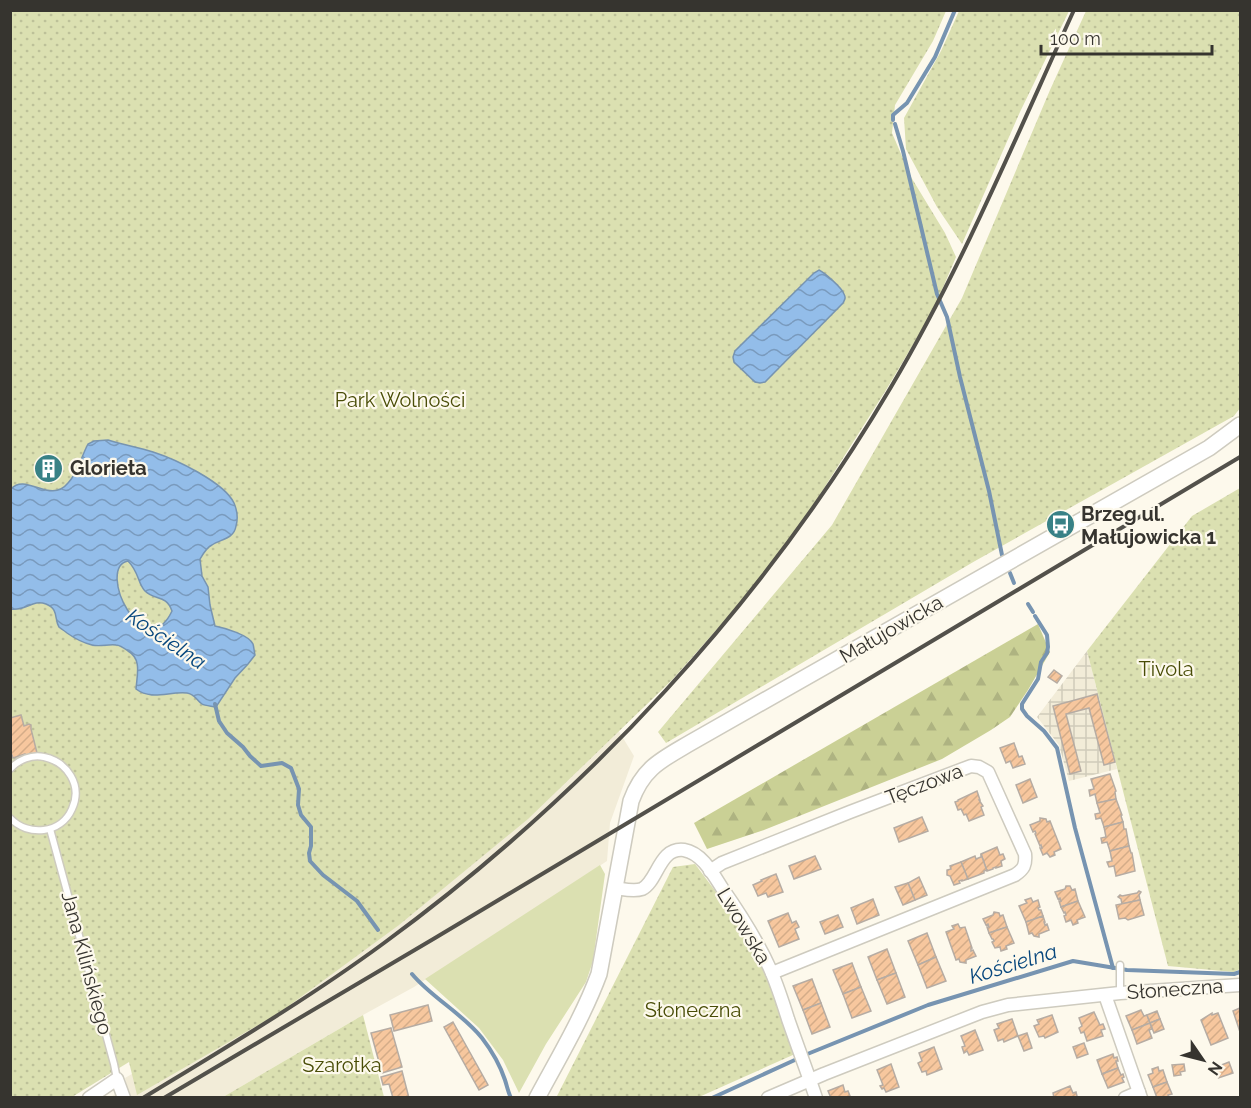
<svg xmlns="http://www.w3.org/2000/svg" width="1251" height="1108" font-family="Raleway,sans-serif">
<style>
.built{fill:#f2ecd8}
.industrial{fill:url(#industrial-grid)}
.grass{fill:#dbe0b1}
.forest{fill:url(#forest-firs)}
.park{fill:url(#park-dots)}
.water{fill:url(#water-waves);stroke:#7794b1;stroke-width:1.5;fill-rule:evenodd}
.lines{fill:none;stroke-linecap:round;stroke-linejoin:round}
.stream{stroke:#7794b1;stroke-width:4}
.building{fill:url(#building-hatch);stroke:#b6aca3;stroke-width:1.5}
.service-casing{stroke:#cecbbf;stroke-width:9}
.minor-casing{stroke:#cecbbf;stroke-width:15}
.tertiary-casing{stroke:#cecbbf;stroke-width:18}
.service{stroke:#fff;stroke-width:6}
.minor{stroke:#fff;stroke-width:12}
.tertiary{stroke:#fff;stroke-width:15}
.rail{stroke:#53514b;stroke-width:4}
.labels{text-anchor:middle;stroke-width:4.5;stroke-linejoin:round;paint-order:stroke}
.park-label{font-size:20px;fill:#494d07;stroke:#fdf9ec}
.poi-label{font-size:20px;font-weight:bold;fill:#36342f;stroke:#fdf9ec;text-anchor:start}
.street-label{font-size:20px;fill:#36342f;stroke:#fdf9ec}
.water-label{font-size:21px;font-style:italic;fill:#07477d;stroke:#fdf9ec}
</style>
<defs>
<pattern id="industrial-grid" width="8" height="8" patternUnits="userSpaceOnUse" patternTransform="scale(1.5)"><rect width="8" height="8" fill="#f2ecd8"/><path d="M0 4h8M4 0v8" fill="none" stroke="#d0cbba"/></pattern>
<pattern id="forest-firs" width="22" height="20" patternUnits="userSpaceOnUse" patternTransform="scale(1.5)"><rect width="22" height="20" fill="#cad095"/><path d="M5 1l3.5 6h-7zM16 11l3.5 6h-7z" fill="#aeb381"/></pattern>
<pattern id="park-dots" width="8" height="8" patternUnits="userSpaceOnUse" patternTransform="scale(1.5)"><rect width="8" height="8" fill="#dbe0b1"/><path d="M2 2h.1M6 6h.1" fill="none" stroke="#bdc199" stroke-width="1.8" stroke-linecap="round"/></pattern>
<pattern id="water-waves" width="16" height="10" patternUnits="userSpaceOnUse" patternTransform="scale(1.5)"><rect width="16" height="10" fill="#93bde9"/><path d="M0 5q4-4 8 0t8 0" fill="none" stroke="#799abd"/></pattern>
<pattern id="building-hatch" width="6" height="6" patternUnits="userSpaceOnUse" patternTransform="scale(1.5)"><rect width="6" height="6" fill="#f7c79e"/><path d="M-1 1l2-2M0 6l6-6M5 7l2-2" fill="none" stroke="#d4ac88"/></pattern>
</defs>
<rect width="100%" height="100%" fill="#fdf9ec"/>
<path class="built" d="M612,720L634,756L610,823L607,861L414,987L363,1015L223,1097L109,1098L127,1087L125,1078L271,993Z"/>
<path class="industrial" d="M1087,651L1117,769L1069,781L1059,745L1037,717Z"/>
<path class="grass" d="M600,865L605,874L593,961L586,982L546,1044L519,1093L503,1060L479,1028L425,979Z"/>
<path class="forest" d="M1038,624L1050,652L1028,690L1010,717L991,730L942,759L764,830L707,849L694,823Z"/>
<g class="park">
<path d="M10,11H946L933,41L895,105L892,133L911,177L945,233L956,257L933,311L886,390L809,512L749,593L672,680L528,819L399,925L279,1013L137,1095L129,1062L72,1097H11Z"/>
<path d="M959,11H1069L1020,112L962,244L937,207L906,149L904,118L941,51Z"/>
<path d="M1086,11H1240V408L1234,416L975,561L666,743L658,732L832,525L962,298L1050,90Z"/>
<path d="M1240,488V969L1234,972L1168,966L1087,651L1192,516Z"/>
<path d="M695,864L746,932L768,973L795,1054L699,1097L556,1098L673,867Z"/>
<path d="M363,1015L384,1097H223Z"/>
</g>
<g class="water">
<path d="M819,270C825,273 842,288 844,294C846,298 845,299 843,303L765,382L760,383L755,382L734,362L733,357L735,351L814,273Z"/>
<path d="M108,440C123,445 138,447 153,452C175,459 224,482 234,503C237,510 238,519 236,526C234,539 221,539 212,545C207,547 203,554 200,559L202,576L208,587L210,605L215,626C225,628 249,635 253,644C254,647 254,651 255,655L248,664L235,678L216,707C212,706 205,706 202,704C196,700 195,694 187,693C169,691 152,701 136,689C137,675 142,659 128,651C124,648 120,645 116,645C108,644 100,647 92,645C84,643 74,638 67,633C66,632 60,628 59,627C54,619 59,609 46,604C32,599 27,611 11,609V489C26,472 50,505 68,483C78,473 81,457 88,444L94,441ZM128,561C139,572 138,584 145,591C155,601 166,594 172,611C145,668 95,568 128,561Z"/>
</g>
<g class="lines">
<g class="stream">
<path d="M893,120V115L907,103L935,57L955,10"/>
<path d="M895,124L903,151L937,294L947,317L960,377L989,491L1002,555"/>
<path d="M1010,573L1014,583"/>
<path d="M1028,604L1033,612"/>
<path d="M1035,616L1047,635L1048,647L1047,653L1041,662L1038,679L1022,704V709L1027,716L1044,731L1057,748L1075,828L1113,968"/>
<path d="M215,704L219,721L227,733L243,747L250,756L261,766L282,763L291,768L299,789L298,805L301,815L311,827V846L309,853L310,861L323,875L357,901L378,930"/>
<path d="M412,974C432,998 462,1013 482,1038C492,1051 500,1065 505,1080C507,1086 508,1092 511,1098"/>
<path d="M805,1055L928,1005L1073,961L1127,970L1234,974L1240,972"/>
<path d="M712,1098L797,1059"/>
</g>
</g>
<g class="building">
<path d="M1054,670L1062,676L1057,683L1048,677Z"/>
<path d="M1097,694L1115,762L1104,765L1089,708L1066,714L1081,771L1070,774L1053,706Z"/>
<path d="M21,715L24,726L29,724L31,725V729L37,753L26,756L25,754L13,758L12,755H10V718Z"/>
<path d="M1014,743L1019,757L1022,756L1025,764L1013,768L1010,761L1006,763L1000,748Z"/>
<path d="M1110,774L1116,791L1115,792L1116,799L1097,803L1095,794L1090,796L1089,790L1094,789L1091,779Z"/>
<path d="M1030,779L1037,797L1023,803L1016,785Z"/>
<path d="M977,791L980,800H979L983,806L981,807L984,815L969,821L966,814L964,815L961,809L958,810L955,802L958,801V800Z"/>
<path d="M1116,799L1122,815L1121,816L1123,822L1104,827L1101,818L1096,819L1095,814L1100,813L1097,803Z"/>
<path d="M922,817L928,831L899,842L894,828Z"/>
<path d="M1040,818L1046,819L1047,822L1050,821L1061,849L1054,852L1055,855L1050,857L1047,853L1043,855L1040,848H1042L1041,845L1040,846L1035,834L1036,833L1035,831L1033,832L1030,825L1040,821Z"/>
<path d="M1123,822L1124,829H1126L1129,846L1110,851L1107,842L1102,843L1101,838L1106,837L1104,827Z"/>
<path d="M1129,846L1131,853H1132L1135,871L1116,876L1114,866L1109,867L1107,862L1112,861L1110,851Z"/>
<path d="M997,847L1000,855L1003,854L1005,859L1001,861L1002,866L996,868V867L993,868V869L987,871L981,854Z"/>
<path d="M981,854L987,871V870L984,871V873L968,879L961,862L975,856L976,859L981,857Z"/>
<path d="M815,856L821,869L794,879L789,866Z"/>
<path d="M961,862L968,879L962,881V880L959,881L960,883L954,885L950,876L947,875V870L951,869L950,866Z"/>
<path d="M776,874L783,892L768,897L766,893L758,896L753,885L762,881L761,880Z"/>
<path d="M919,877L927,895L915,900L908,883Z"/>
<path d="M908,883L915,900L903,905L895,887Z"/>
<path d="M1066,886H1070L1072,890L1075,889L1078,901L1061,907L1059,901H1061L1060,898L1058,899L1055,892L1065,889Z"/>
<path d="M1139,891L1141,892L1139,895L1140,900L1122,904L1121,899L1118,897L1120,895L1122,896L1137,893Z"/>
<path d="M1031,898L1033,902L1038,900L1040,907L1038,908L1039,910H1041L1043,916L1026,922L1019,906L1027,903L1025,900Z"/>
<path d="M873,899L879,915L857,924L851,908Z"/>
<path d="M1140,900L1144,915L1128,920L1125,918L1119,919L1116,905Z"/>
<path d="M1078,901L1085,917L1077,920L1078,923L1073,925L1071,920L1066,922L1064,916L1066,915L1065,912L1064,913L1061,907Z"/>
<path d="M994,912L999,913L1000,916L1003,915L1007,927L989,933L987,927H989L988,924L986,925L983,919L993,915Z"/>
<path d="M788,913L792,923L796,921L799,927L795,929L799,939L779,947L768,921Z"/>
<path d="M838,915L843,927L825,934L820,922Z"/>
<path d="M1043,916L1045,922H1044L1045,925L1047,924L1049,930L1039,934V937L1034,936L1032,933L1029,934L1026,922Z"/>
<path d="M958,924L960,928L965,927L972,948H971V951L973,950L976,956L966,960V963L960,962L959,959L956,960L946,932L954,929L952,926Z"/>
<path d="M1007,927L1014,943L1006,946L1007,949L1001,951L1000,947L995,948L992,942L994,941L993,939H992L989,933Z"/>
<path d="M927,933L936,957L918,965L908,941Z"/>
<path d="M887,949L896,973L877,980L868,957Z"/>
<path d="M936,957L946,981L927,988L918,965Z"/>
<path d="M852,963L861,987L843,994L833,970Z"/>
<path d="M896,973L905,997L887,1004L877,980Z"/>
<path d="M812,979L821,1003L803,1010L793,986Z"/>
<path d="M861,987L871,1011L852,1018L843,994Z"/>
<path d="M821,1003L830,1027L812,1034L803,1010Z"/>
<path d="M428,1005L432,1021L394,1031L390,1015Z"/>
<path d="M1240,1008V1032L1233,1011Z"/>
<path d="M1141,1010L1144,1016L1147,1015L1150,1023L1132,1030L1126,1016Z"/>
<path d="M1157,1011L1160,1019L1150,1023L1147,1015Z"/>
<path d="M1094,1012L1100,1025L1103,1024L1105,1029L1101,1030L1103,1036L1087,1041L1084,1032L1081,1033L1079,1028L1082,1026L1079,1018Z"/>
<path d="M1212,1013V1015L1218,1013L1228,1038L1211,1045L1201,1020Z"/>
<path d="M1052,1015L1058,1032L1045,1038L1044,1036L1039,1037L1034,1026L1039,1024L1037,1020Z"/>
<path d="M1012,1019L1018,1036L1004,1042L1003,1039L998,1041L994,1030L999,1028L997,1024Z"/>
<path d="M1160,1019L1164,1029L1154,1033L1150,1023Z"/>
<path d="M453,1022L488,1085L479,1090L444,1027Z"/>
<path d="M1150,1023L1152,1029L1149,1030L1152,1038L1137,1044L1132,1030Z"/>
<path d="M391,1028L402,1067L382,1073L371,1033Z"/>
<path d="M975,1030L983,1050L969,1055L967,1051L964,1053L962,1047L965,1046L961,1036Z"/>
<path d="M1027,1033L1032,1048L1024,1051L1018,1036Z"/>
<path d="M1084,1043L1088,1054L1077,1058L1073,1047Z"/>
<path d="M934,1047L942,1069L927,1075L926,1071L922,1072L918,1063L922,1061L919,1053Z"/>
<path d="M1113,1054L1114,1058L1117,1057L1118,1061H1116L1118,1068L1102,1074L1097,1060Z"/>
<path d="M1229,1062L1233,1073L1218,1078L1214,1068Z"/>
<path d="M891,1064L899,1087L886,1092L884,1088L882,1089L880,1086L883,1085L877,1070Z"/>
<path d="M1184,1064L1185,1071L1180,1072L1181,1075L1174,1076L1172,1065Z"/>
<path d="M1158,1067L1159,1071L1163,1070L1167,1082L1153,1087L1148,1075L1153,1073L1152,1069Z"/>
<path d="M1118,1068L1121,1075L1123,1074L1124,1077L1122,1078L1124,1082L1108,1088L1102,1074Z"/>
<path d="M402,1071L409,1098H393L389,1084L383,1085L381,1077Z"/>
<path d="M1167,1082L1172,1094L1168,1095L1169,1098H1157L1153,1087Z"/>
<path d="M843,1085L845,1092L848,1091L850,1096L847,1098H831L828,1091Z"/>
<path d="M1070,1086L1073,1093L1076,1092L1077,1096L1075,1098H1054L1053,1093Z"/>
</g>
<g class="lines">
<defs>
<g id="service">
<path d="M10,769C18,760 32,754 44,757C67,762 83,785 72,809C61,834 28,837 10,818"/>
<path d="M50,829L114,1064L117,1079"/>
<path d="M1120,965V993"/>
</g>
<g id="minor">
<path d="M710,871L722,863L850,812L971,766L979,767L988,772L1025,854C1026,865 1024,869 1015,875L772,973"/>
<path d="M615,888C623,889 634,892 642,889C658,881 659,847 684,850C702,853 713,874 722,888C741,915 758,942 771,971C778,987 783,1003 788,1019C797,1045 807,1071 816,1098"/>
<path d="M1105,995L1141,1098"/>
<path d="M89,1098L117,1079L124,1098"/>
<path d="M768,1098L824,1074L982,1012L1008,1005L1120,993L1240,985"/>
<path d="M1125,1098L1139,1092"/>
</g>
<path id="tertiary" d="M537,1098C559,1057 583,1017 599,974L631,801C643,768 661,760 690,743L1209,448L1240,425"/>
</defs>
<use href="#service" class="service-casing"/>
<use href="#minor" class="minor-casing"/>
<use href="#tertiary" class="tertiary-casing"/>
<use href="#service" class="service"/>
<use href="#minor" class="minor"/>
<use href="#tertiary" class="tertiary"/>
<g class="rail">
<path d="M143,1098C225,1048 308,999 384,943C587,794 763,604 891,387C962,267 1016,137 1074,10"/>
<path d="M164,1098L435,938L1240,457"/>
</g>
</g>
<defs>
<symbol id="building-disc" viewBox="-11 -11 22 22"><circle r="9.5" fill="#388186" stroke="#fdf9ec"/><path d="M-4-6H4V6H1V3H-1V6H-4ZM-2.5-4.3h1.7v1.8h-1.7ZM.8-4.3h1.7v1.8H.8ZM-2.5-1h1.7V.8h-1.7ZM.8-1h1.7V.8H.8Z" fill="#fff"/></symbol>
<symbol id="bus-disc" viewBox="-11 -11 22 22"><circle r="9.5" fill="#388186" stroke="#fdf9ec"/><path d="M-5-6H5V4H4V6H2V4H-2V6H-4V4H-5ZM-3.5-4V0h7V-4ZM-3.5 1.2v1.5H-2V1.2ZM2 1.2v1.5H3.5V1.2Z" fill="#fff"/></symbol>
</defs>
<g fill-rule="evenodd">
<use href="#building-disc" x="32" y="452" width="33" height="33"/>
<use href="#bus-disc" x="1044" y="508" width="33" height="33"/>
</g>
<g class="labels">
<g class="park-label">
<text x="400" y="407">Park Wolności</text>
<text x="1166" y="676">Tivola</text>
<text x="693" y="1017">Słoneczna</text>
<text x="342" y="1072">Szarotka</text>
</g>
<g class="poi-label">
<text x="70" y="475">Glorieta</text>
<text x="1081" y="521">Brzeg ul.<tspan x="1081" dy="23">Małujowicka 1</tspan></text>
</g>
<g class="street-label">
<text transform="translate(891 629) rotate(-30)" y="7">Małujowicka</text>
<text transform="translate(924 784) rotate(-21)" y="7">Tęczowa</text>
<text transform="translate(744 926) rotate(59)" y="7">Lwowska</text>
<text transform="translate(87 963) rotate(75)" y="7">Jana Kilińskiego</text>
<text transform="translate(1175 989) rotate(-4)" y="7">Słoneczna</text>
</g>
<g class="water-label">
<text transform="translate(166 639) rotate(34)" y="7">Kościelna</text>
<text transform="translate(1013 964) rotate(-17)" y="7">Kościelna</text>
</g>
</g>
<rect width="1251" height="1108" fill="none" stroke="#36342f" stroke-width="24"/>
<g transform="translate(1203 1060) rotate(125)" stroke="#fdf9ec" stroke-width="4.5" paint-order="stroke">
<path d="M0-4.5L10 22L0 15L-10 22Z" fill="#36342f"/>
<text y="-9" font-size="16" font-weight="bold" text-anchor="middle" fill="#36342f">N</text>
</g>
<path d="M1041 45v9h171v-9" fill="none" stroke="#36342f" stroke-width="3"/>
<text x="1050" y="45" font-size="18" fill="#36342f" stroke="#fdf9ec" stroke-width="4.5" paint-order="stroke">100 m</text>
</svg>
